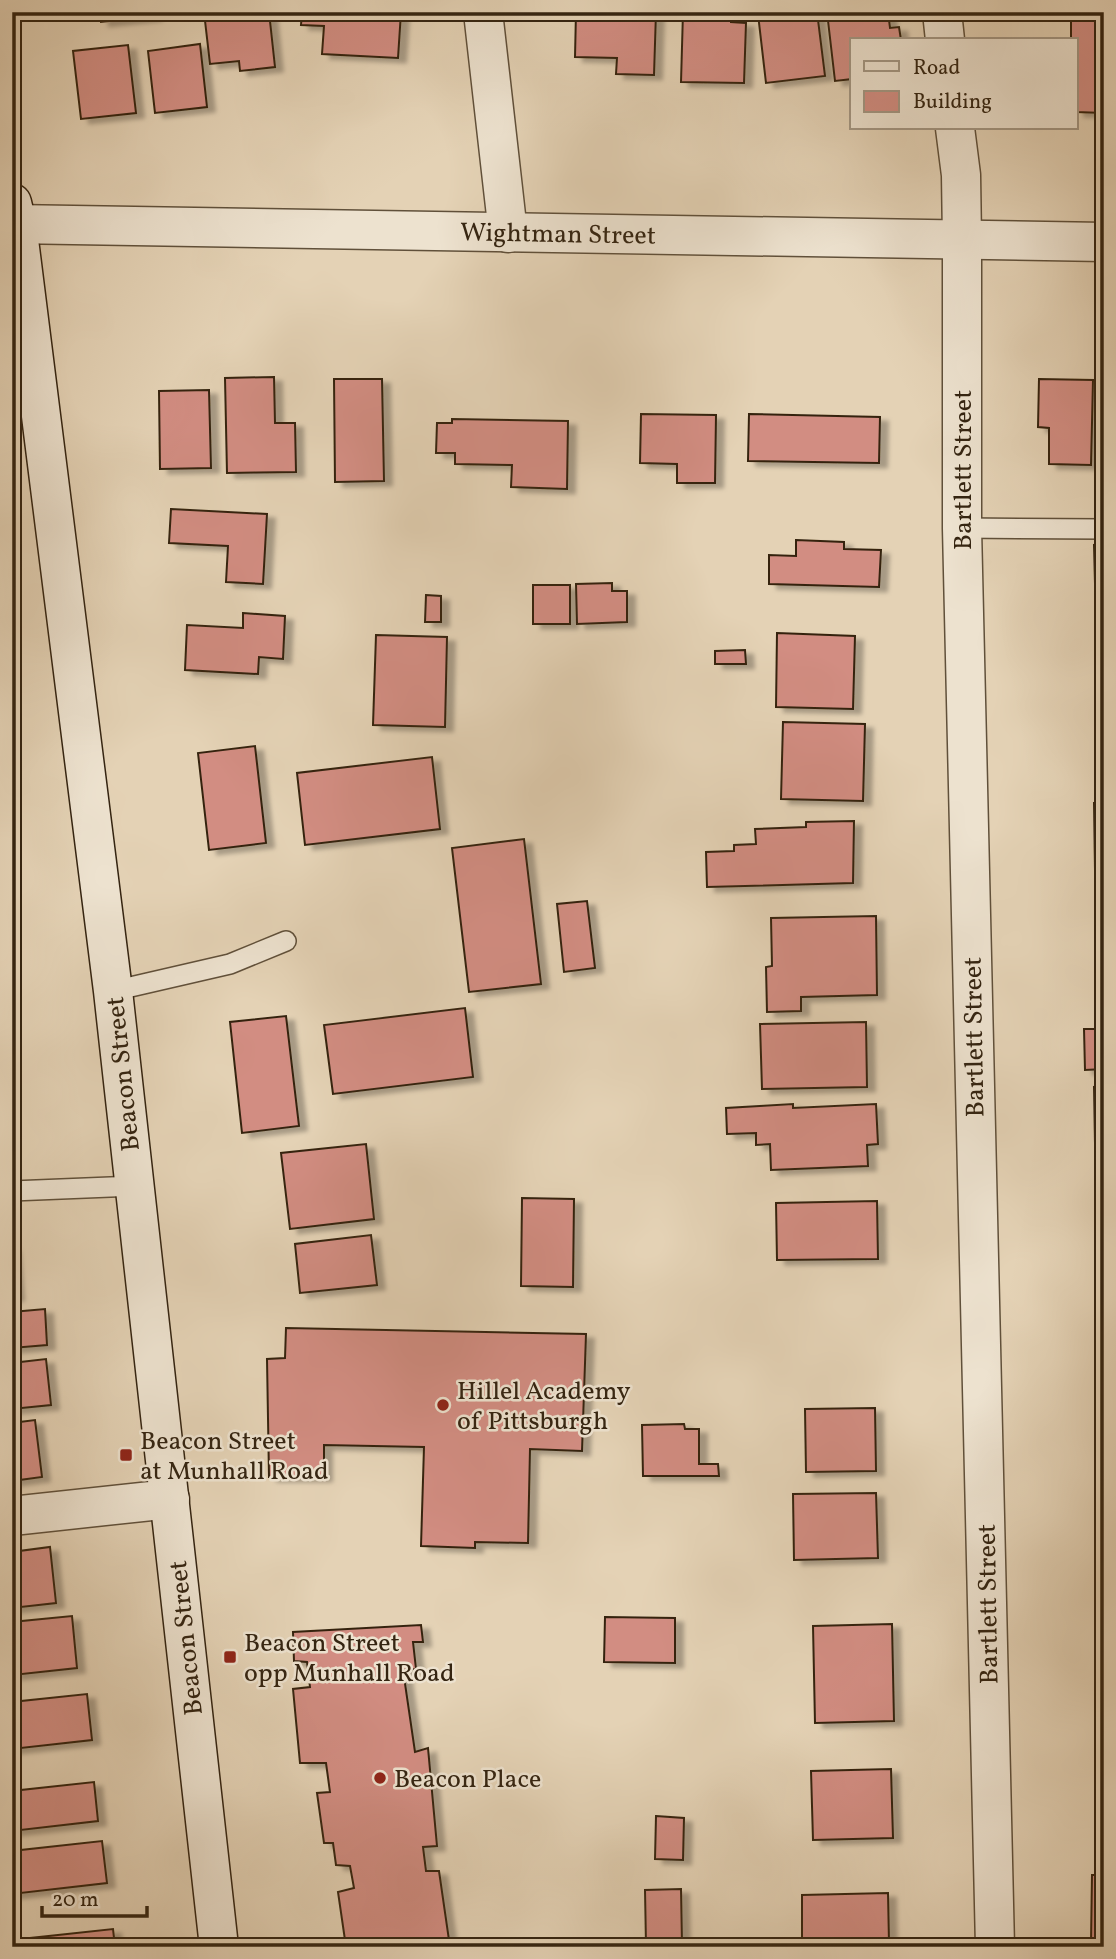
<svg xmlns="http://www.w3.org/2000/svg" width="1116" height="1959" font-family="Vollkorn,serif">
<style>
.building{fill:#d28d82;stroke:#342411;stroke-width:2;filter:url(#shadow)}
.lines{fill:none;stroke-linecap:round;stroke-linejoin:round}
.service-casing{stroke:#60503a;stroke-width:22}
.minor-casing{stroke:#60503a;stroke-width:41}
.secondary-casing{stroke:#342411;stroke-width:41}
.service{stroke:#ede2cf;stroke-width:19}
.minor{stroke:#ede2cf;stroke-width:38}
.secondary{stroke:#ede2cf;stroke-width:38}
.poi-dot{fill:#8f2418;stroke:#ede2cf;stroke-width:2.5}
.labels{text-anchor:middle;stroke-width:5;stroke-linejoin:round;paint-order:stroke}
.street-label{font-size:26px;fill:#342411;stroke:#ede2cf}
.poi-label{font-size:26px;fill:#342411;stroke:#ede2cf;text-anchor:start}
</style>
<defs>
<filter id="shadow"><feDropShadow dx="8" dy="4.5" stdDeviation="2" flood-color="#0004"/></filter>
</defs>
<rect width="100%" height="100%" fill="#e4d2b5"/>
<filter id="stains"><feTurbulence type="fractalNoise" baseFrequency=".00286" numOctaves="4"/><feColorMatrix values="0 0 0 0 .2 0 0 0 0 .09 0 0 0 0 .02 0 0 0 .5 -.17"/></filter>
<radialGradient id="worn" r=".72"><stop offset=".6" stop-color="#630" stop-opacity="0"/><stop offset="1" stop-color="#630" stop-opacity=".3"/></radialGradient>
<g class="building">
<path d="M100,12H154V16L101,22Z"/>
<path d="M204,12H269L275,67L240,71L239,61L210,64Z"/>
<path d="M302,12H401L398,58L322,54L324,26L301,25Z"/>
<path d="M576,12H656L654,75L616,74L617,58L575,57Z"/>
<path d="M683,12H731V22L746,23L744,83L681,82Z"/>
<path d="M770,12H817L825,76L766,83L758,14Z"/>
<path d="M827,12H888L890,28L899,27L901,40H852V79L835,81Z"/>
<path d="M1071,19L1104,20V113L1076,112V40H1071Z"/>
<path d="M200,44L207,107L155,113L148,51Z"/>
<path d="M128,45L136,113L81,119L73,51Z"/>
<path d="M274,377L275,423H295L296,472L227,473L225,378Z"/>
<path d="M334,379H382L384,481L335,482Z"/>
<path d="M1039,379L1093,380L1091,465L1049,464V428L1038,427Z"/>
<path d="M209,390L211,468L160,469L159,391Z"/>
<path d="M641,414L716,415L715,483H677V464L640,463Z"/>
<path d="M749,414L880,417L879,463L748,461Z"/>
<path d="M452,419L568,421L567,489L511,487L512,465L455,464V453H436L437,423H452Z"/>
<path d="M171,509L267,514L263,584L226,582L228,546L169,543Z"/>
<path d="M796,540L844,542V549L881,550L879,587L769,584V555L796,556Z"/>
<path d="M1104,544V622H1096L1094,545Z"/>
<path d="M612,583V591H627V622L577,624L576,584Z"/>
<rect x="533" y="585" width="37" height="39"/>
<path d="M426,595L441,596V622H425Z"/>
<path d="M243,613L285,616L283,659L259,657L258,674L185,670L187,625L243,628Z"/>
<path d="M777,633L855,636L853,709L776,707Z"/>
<path d="M376,635L447,637L445,727L373,725Z"/>
<path d="M745,650L746,664H715V651Z"/>
<rect x="1097" y="658" width="7" height="33"/>
<path d="M783,722L865,724L863,801L781,799Z"/>
<path d="M255,746L266,843L209,850L198,753Z"/>
<path d="M432,757L440,829L305,845L297,773Z"/>
<path d="M1094,803H1104V869H1095Z"/>
<path d="M854,821L853,883L707,887L706,852L734,851V845L756,844L755,829L806,827V822Z"/>
<path d="M524,839L541,984L469,992L452,848Z"/>
<path d="M587,901L595,968L564,972L557,904Z"/>
<path d="M876,916L877,995L801,997V1011L767,1012L766,967L772,966L771,918Z"/>
<path d="M465,1008L473,1077L333,1094L324,1025Z"/>
<path d="M286,1016L299,1126L242,1133L230,1022Z"/>
<path d="M866,1022L867,1087L762,1089L760,1024Z"/>
<path d="M1084,1029H1104V1069L1085,1070Z"/>
<path d="M1104,1086V1143H1095L1094,1087Z"/>
<path d="M793,1104V1108L876,1104L878,1144L867,1145L868,1166L771,1170L770,1144L756,1145V1133L727,1134L726,1108Z"/>
<path d="M366,1144L374,1219L290,1229L281,1153Z"/>
<path d="M522,1198L574,1199L573,1287L521,1286Z"/>
<path d="M877,1201L878,1259L777,1260L776,1203Z"/>
<path d="M371,1235L377,1285L300,1293L295,1244Z"/>
<path d="M12,1246L16,1296L12,1297Z"/>
<path d="M45,1309L47,1345L12,1348V1312Z"/>
<path d="M286,1328L586,1334L582,1451L530,1449L528,1543L475,1542V1548L421,1546L424,1447L324,1445V1477H269L267,1359L285,1358Z"/>
<path d="M46,1359L51,1405L12,1409V1363Z"/>
<path d="M875,1408L876,1471L806,1472L805,1409Z"/>
<path d="M35,1420L42,1477L12,1481V1423Z"/>
<path d="M684,1424L685,1429H699V1464H718L719,1476H643L642,1425Z"/>
<path d="M876,1493L878,1558L794,1560L793,1494Z"/>
<path d="M50,1547L56,1603L12,1608V1552Z"/>
<path d="M72,1616L77,1668L13,1675L12,1622Z"/>
<path d="M605,1617L675,1618V1663L604,1662Z"/>
<path d="M892,1624L894,1721L815,1723L813,1626Z"/>
<path d="M421,1625L423,1642H413L416,1669L403,1670L415,1752L428,1748L437,1846L423,1847L426,1871H439L450,1947H346L338,1892L354,1888L350,1866L336,1865L333,1843H324L317,1793L330,1792L326,1763H300L293,1689L310,1687L307,1662L294,1661L293,1632Z"/>
<path d="M87,1694L92,1740L12,1749V1702Z"/>
<path d="M891,1769L893,1838L813,1840L811,1771Z"/>
<path d="M94,1782L98,1821L12,1831V1791Z"/>
<path d="M656,1816L684,1818L683,1860L655,1859Z"/>
<path d="M102,1841L107,1883L12,1894V1851Z"/>
<path d="M1092,1875H1104V1942H1091Z"/>
<path d="M681,1889L682,1944L646,1945L645,1890Z"/>
<path d="M888,1893L889,1943L802,1945V1895Z"/>
<path d="M113,1929L115,1947H12V1940Z"/>
</g>
<g class="lines">
<defs>
<g id="service">
<path d="M962,528L1104,529"/>
<path d="M113,991L230,964L286,941"/>
<path d="M12,1191L135,1186"/>
</g>
<g id="minor">
<path d="M483,12L508,233"/>
<path d="M942,12L945,40"/>
<path d="M955,128L961,175L962,240V528L995,1947"/>
<path d="M12,224L1104,242"/>
<path d="M12,1516L170,1499"/>
</g>
<path id="secondary" d="M12,203L17,224L113,991L219,1947"/>
</defs>
<use href="#service" class="service-casing"/>
<use href="#minor" class="minor-casing"/>
<use href="#secondary" class="secondary-casing"/>
<use href="#service" class="service"/>
<use href="#minor" class="minor"/>
<use href="#secondary" class="secondary"/>
</g>
<g class="poi-dot">
<circle cx="443" cy="1405" r="7"/>
<rect x="119" y="1448" width="14" height="14" rx="3.5"/>
<rect x="223" y="1650" width="14" height="14" rx="3.5"/>
<circle cx="380" cy="1778" r="7"/>
</g>
<g class="labels">
<g class="street-label">
<text transform="translate(558 233) rotate(1)" y="9">Wightman Street</text>
<text transform="translate(962 470) rotate(-90)" y="9">Bartlett Street</text>
<text transform="translate(973 1037) rotate(-91)" y="9">Bartlett Street</text>
<text transform="translate(122 1074) rotate(-96)" y="9">Beacon Street</text>
<text transform="translate(987 1604) rotate(-91)" y="9">Bartlett Street</text>
<text transform="translate(185 1638) rotate(-96)" y="9">Beacon Street</text>
</g>
<g class="poi-label">
<text x="457" y="1399">Hillel Academy<tspan x="457" dy="30">of Pittsburgh</tspan></text>
<text x="140" y="1449">Beacon Street<tspan x="140" dy="30">at Munhall Road</tspan></text>
<text x="244" y="1651">Beacon Street<tspan x="244" dy="30">opp Munhall Road</tspan></text>
<text x="394" y="1787">Beacon Place</text>
</g>
</g>
<rect width="1116" height="1959" fill="none" stroke="#e4d2b5" stroke-width="42"/>
<rect x="14" y="14" width="1088" height="1931" fill="none" stroke="#342411" stroke-width="3.5"/>
<rect x="21" y="21" width="1074" height="1917" fill="none" stroke="#342411" stroke-width="2"/>
<rect x="850" y="38" width="228" height="91" fill="#ede2cf" stroke="#a39683" stroke-width="2"/>
<rect x="864" y="61" width="35" height="10" fill="#ede2cf" stroke="#a39683" stroke-width="2"/>
<text x="913" y="74" font-size="21" fill="#342411">Road</text>
<rect x="864" y="91" width="35" height="21" fill="#d28d82" stroke="#a39683" stroke-width="2"/>
<text x="913" y="108" font-size="21" fill="#342411">Building</text>
<path d="M42 1906v10h105v-10" fill="none" stroke="#342411" stroke-width="3.5"/>
<text x="52" y="1906" font-size="21" fill="#342411" stroke="#ede2cf" stroke-width="5" paint-order="stroke">20 m</text>
<rect width="100%" height="100%" filter="url(#stains)"/>
<rect width="100%" height="100%" fill="url(#worn)"/>
</svg>
